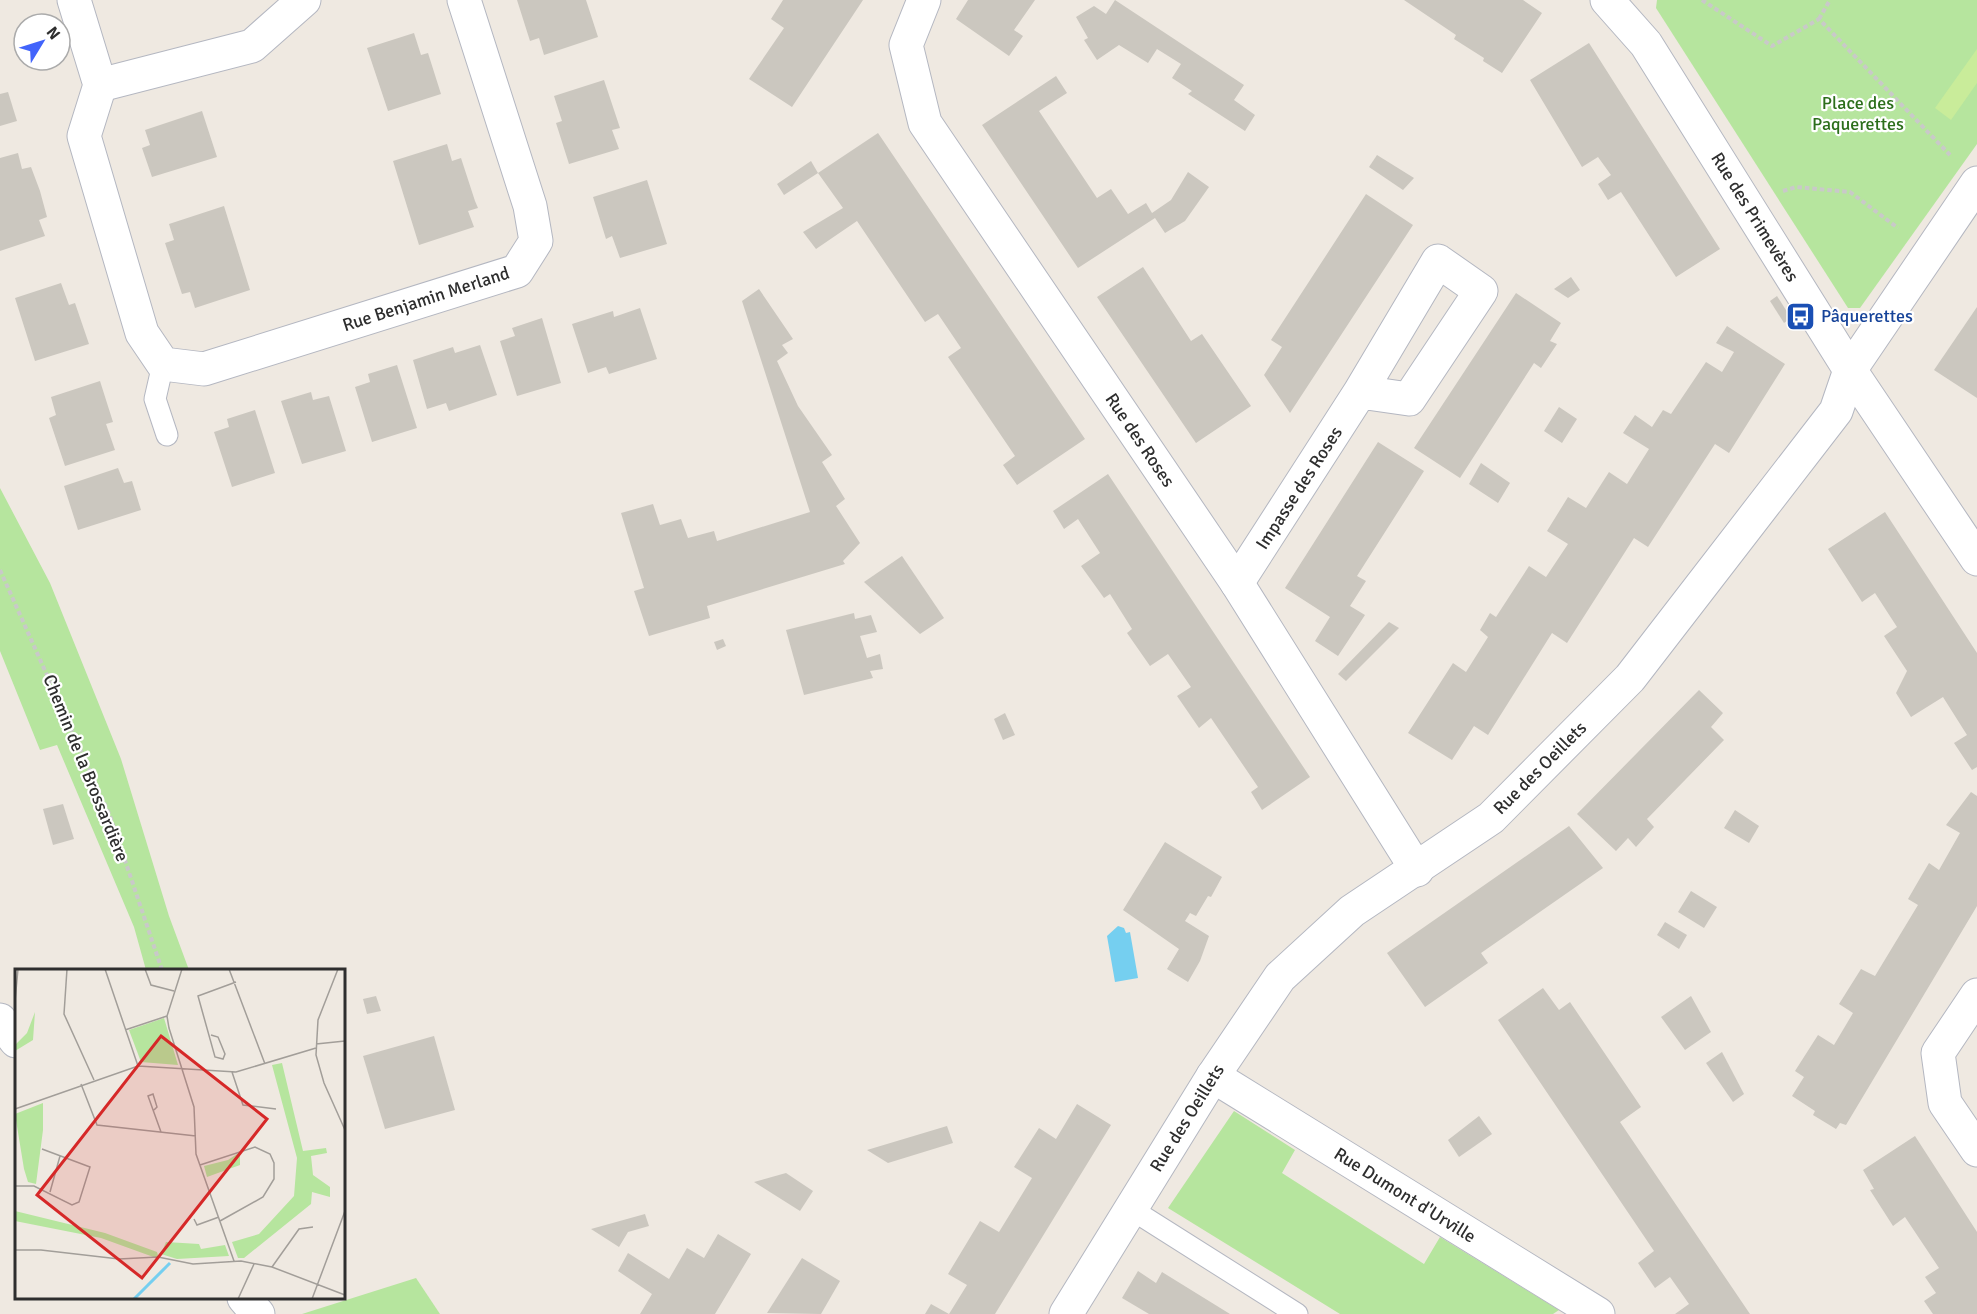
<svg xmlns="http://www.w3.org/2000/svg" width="1977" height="1314" font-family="Signika,sans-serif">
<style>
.green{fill:#b6e59e}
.pitch{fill:#c9ec9a}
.water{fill:#75cff0}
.building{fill:#cbc7bf}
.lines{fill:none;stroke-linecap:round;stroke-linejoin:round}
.lane-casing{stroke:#b4b7c1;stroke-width:23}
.street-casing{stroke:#b4b7c1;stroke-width:35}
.path{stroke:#c9c9c9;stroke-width:4;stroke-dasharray:4.5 3;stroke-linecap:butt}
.lane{stroke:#fff;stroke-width:21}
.street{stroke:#fff;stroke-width:33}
.labels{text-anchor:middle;stroke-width:4.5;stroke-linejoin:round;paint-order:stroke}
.park-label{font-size:18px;fill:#2c6e1b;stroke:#fff}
.street-label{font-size:18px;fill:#2e2e2e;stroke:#fff}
.transit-label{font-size:18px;fill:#164399;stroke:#fff;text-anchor:start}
.inset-river{fill:none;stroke:#75cff0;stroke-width:3}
.inset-road{fill:none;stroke:#a29e99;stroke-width:1.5}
.view{fill:#d62828;fill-opacity:0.15;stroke:#d62828;stroke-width:3}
.inset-edge{fill:none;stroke:#2e2e2e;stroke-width:3}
</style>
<rect width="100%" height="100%" fill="#efe9e1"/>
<g class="green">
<path d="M1657,0H1977V144L1860,308H1848L1656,8Z"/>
<path d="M0,488L50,583L121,759L169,916L189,970H146L134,927L57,745L40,750L0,651Z"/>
<path d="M1234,1111L1295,1150L1282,1173L1424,1264L1440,1237L1559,1310L1553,1314H1340L1168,1208Z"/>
<path d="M416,1278L440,1314H302Z"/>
</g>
<path class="pitch" d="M1977,49V83L1951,120L1935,108Z"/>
<path class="water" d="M1118,926L1124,928L1126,933L1130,932L1138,978L1115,982L1107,936Z"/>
<g class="building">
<path d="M517,0H586L598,37L544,55L539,38L530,41Z"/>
<path d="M783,0H863L792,107L749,79L784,28L771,19Z"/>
<path d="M968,0H1035L1014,30L1023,36L1009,56L956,19Z"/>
<path d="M1115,0L1244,85L1234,100L1255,115L1245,131L1188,94L1192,91L1172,78L1181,64L1157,49L1148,63L1119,45L1097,60L1084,40L1088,38L1076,17L1094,6L1106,14Z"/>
<path d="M1404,0H1523L1542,13L1502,73L1483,61L1484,58L1454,39L1456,35Z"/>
<path d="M414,33L421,55L428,53L441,94L388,111L367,48Z"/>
<path d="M1589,43L1720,249L1676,277L1621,192L1608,200L1598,184L1611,175L1598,157L1582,167L1530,80Z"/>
<path d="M1056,76L1067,93L1039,111L1097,198L1111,189L1128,214L1146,203L1152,213L1171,200L1188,172L1209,187L1185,221L1165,233L1155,218L1078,268L982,125Z"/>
<path d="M604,80L620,128L612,130L619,149L569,164L556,123L562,121L554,96Z"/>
<path d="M8,92L17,121L0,126V94Z"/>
<path d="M202,111L217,157L152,177L142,148L150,145L145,130Z"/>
<path d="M878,133L1085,439L1017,485L1003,465L1015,456L948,357L961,348L938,314L925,322L857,221L816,249L803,232L843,208L818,173L784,195L777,184L811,161L818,173Z"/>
<path d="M447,144L452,161L461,158L475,201L478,208L468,211L474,227L419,245L393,161Z"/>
<path d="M18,153L22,169L31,167L40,191L47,217L39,220L45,236L0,251V158Z"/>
<path d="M1377,155L1414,178L1403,190L1369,167Z"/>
<path d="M647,180L667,244L620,258L612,236L606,239L593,197Z"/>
<path d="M1366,194L1413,225L1290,413L1264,375L1282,347L1271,340Z"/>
<path d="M224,206L250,290L195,308L190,292L182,294L165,243L174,240L169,224Z"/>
<path d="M1143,267L1191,341L1202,334L1251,406L1196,443L1097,297Z"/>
<path d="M1571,277L1580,290L1568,298L1554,289Z"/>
<path d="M61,283L69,305L75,303L89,344L35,361L15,298Z"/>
<path d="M759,289L793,339L782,345L788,353L777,361L798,406L832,455L822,462L845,499L836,506L860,543L843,561L845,564L707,606L710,618L649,636L634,591L644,588L621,513L653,504L660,525L681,519L688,538L714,531L717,541L810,512L742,301Z"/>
<path d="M1516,293L1561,323L1550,341L1557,344L1541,368L1534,363L1460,478L1414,448Z"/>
<path d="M1777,296L1791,318L1784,323L1770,301Z"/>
<path d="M1977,307V398L1934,370Z"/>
<path d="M640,308L657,359L609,374L606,367L588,373L572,324L613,311L614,317Z"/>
<path d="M542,318L561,383L517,396L500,341L515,336L512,328Z"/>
<path d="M1727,326L1785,364L1729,453L1715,444L1648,547L1634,538L1567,643L1552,633L1488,735L1474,726L1452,760L1408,733L1453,663L1466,672L1488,637L1480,630L1490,613L1496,617L1529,566L1546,577L1568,544L1547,531L1568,497L1586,508L1609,472L1627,484L1649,449L1623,433L1635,415L1652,427L1663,410L1671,414L1706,362L1722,372L1734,352L1716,343Z"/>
<path d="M480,345L497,395L449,411L446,403L427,409L413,360L453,347L455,353Z"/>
<path d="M397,365L417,428L372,442L355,387L370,382L368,374Z"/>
<path d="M100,381L113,422L106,424L115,450L65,466L49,418L56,415L51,397Z"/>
<path d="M311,392L313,400L329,396L346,451L302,464L281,401Z"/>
<path d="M1559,407L1577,419L1562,443L1544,431Z"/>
<path d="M255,410L275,473L232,487L214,432L229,427L227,419Z"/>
<path d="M1378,442L1424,471L1357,576L1366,581L1350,606L1365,615L1338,656L1315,641L1330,617L1285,588Z"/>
<path d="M1481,463L1510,483L1498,503L1469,484Z"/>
<path d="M118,468L124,483L132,481L141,510L78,530L64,486Z"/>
<path d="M1108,474L1310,777L1262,810L1251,792L1258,787L1211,718L1199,728L1177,696L1191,687L1168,654L1150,666L1127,633L1132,629L1110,594L1104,598L1081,566L1100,553L1078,519L1064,529L1053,511Z"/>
<path d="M1885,512L1977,653V767L1972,770L1954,743L1967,735L1943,697L1911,717L1896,693L1907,671L1884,636L1897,627L1875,593L1862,602L1828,549Z"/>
<path d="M902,556L944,618L920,634L864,582Z"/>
<path d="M854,613L855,619L871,615L877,632L860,636L867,658L880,654L883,669L870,671L873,678L804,695L786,630Z"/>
<path d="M1389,622L1399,628L1346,681L1338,674Z"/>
<path d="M723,639L726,646L717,650L714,642Z"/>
<path d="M1699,690L1723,713L1711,727L1724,740L1647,819L1654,827L1636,847L1628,838L1616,851L1577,814Z"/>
<path d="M1005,713L1015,735L1003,740L994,719Z"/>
<path d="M1971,792L1977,796V906L1846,1125L1840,1123L1836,1129L1813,1115L1815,1111L1792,1096L1804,1077L1795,1071L1818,1035L1834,1045L1853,1013L1839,1004L1861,969L1875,976L1918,905L1908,899L1919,880L1929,863L1939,870L1960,833L1946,825Z"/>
<path d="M63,804L74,839L53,845L43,809Z"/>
<path d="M1735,810L1759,826L1749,843L1724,828Z"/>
<path d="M1569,826L1603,868L1481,953L1488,963L1425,1007L1387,953Z"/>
<path d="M1165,842L1222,877L1211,897L1208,896L1196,916L1190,913L1185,921L1209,936L1200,961L1188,982L1167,969L1179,949L1123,910Z"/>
<path d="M1691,891L1717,907L1704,928L1678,912Z"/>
<path d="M1665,922L1687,935L1679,949L1657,935Z"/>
<path d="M1543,988L1559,1010L1570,1002L1641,1107L1620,1122L1750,1314H1675L1689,1304L1670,1277L1655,1288L1638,1263L1654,1251L1498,1020Z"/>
<path d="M376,996L381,1011L367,1014L363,999Z"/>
<path d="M1691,996L1711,1032L1685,1050L1661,1017Z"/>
<path d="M434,1036L455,1110L385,1129L363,1056Z"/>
<path d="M1722,1052L1744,1094L1733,1102L1706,1063Z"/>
<path d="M1077,1104L1111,1125L995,1314H925L931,1304L949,1314L967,1285L948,1274L980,1221L999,1232L1032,1178L1014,1167L1039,1128L1056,1139Z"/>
<path d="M1479,1116L1492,1134L1459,1157L1448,1140Z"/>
<path d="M947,1126L953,1143L888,1163L867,1150Z"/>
<path d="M1915,1136L1977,1232V1314H1933L1924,1301L1936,1293L1925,1277L1939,1268L1905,1217L1893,1226L1870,1190L1874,1189L1863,1170Z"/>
<path d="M786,1173L813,1191L800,1211L754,1182Z"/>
<path d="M645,1214L649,1226L628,1232L619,1247L591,1229Z"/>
<path d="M718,1234L751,1254L715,1314H640L652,1294L618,1271L628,1253L669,1279L687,1248L704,1258Z"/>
<path d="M802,1258L840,1281L821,1314L767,1313Z"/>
<path d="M1138,1271L1156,1283L1162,1272L1230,1314H1149L1122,1298Z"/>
</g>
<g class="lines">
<defs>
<g id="lane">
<path d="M163,364L155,399L167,435"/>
<path d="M1131,1209L1297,1314"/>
</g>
<g id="street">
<path d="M74,0L100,85L84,136L142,333L163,364L204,369L517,271L536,241L530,206L464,0"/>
<path d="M924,0L906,45L925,123L1237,583L1417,870"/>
<path d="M1607,0L1646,44L1850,370L1977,559"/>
<path d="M100,85L252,46L304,0"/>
<path d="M1237,583L1360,392L1438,261L1481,291L1409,399L1360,392"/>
<path d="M1977,995L1938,1053L1945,1103L1977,1150"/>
<path d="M0,1020L16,1041"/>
<path d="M1213,1076L1598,1314"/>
<path d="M244,1298L258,1314"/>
<path d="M1066,1314L1213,1076L1280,977L1352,911L1491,818L1630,678L1836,411L1850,370L1977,183"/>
</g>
</defs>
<use href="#lane" class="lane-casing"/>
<use href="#street" class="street-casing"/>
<g class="path">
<path d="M1702,0L1772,46L1819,19L1950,155"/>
<path d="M1819,19L1830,0"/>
<path d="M1783,191L1796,187L1850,192L1898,228"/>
<path d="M0,570L110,816L162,970"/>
</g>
<use href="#lane" class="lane"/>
<use href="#street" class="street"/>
</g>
<defs>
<symbol id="bus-square" viewBox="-11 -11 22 22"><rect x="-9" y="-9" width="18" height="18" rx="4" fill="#1a4fb4" stroke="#fff"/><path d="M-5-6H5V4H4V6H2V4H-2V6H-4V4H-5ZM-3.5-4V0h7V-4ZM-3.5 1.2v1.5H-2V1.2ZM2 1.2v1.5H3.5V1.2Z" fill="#fff"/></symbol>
</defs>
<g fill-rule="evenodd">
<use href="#bus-square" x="1784" y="300" width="33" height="33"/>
</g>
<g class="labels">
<g class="park-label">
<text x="1858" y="109">Place des<tspan x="1858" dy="21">Paquerettes</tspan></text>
</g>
<g class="street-label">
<text transform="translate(1755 217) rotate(58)" y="6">Rue des Primevères</text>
<text transform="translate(426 299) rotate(-18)" y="6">Rue Benjamin Merland</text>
<text transform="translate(1140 440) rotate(56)" y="6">Rue des Roses</text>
<text transform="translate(1299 488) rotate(-57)" y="6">Impasse des Roses</text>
<text transform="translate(86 768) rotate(68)" y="6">Chemin de la Brossardière</text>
<text transform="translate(1540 768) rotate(-45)" y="6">Rue des Oeillets</text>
<text transform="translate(1187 1118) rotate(-58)" y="6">Rue des Oeillets</text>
<text transform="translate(1405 1195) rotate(32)" y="6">Rue Dumont d'Urville</text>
</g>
<g class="transit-label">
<text x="1821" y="322">Pâquerettes</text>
</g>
</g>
<g transform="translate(15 969)">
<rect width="330" height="330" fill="#efe9e1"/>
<path d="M20,43L18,71L0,82V76L12,64ZM149,49L163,96L126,93L114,61ZM267,94L288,182L311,179L312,184L296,187L298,206L315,218V228L297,223L296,235L229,289H223L217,273L244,265L279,227L282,189L257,96ZM28,134V161L21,215L13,213L9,200L0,145ZM225,183V196L192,208L189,197L213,191ZM0,242L90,264L142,283L144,290L86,269L0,252ZM151,273L184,275L186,280L210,276L214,287L162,290L146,285Z" fill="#b6e59e"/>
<path class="inset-river" d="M119,330L155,294"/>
<path class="inset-road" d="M52,0L49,45L79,111M90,0L123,97M130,0L136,16L159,22M167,0L152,47L154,59L179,138L181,185L219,292M214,0L250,95M323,0L303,51L301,86L309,114L330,161M0,32L3,0M110,61L152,47M196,66L203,68L210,85L208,90L200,88L183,27L221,13M301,75L330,72M217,103L228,136L261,140M66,115L82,156L181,167M0,140L123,97L221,103L301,79M139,141L142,138L138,125L133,127L146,163M185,196L240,178L255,185L259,194V210L248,228L205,252M0,217H19L57,236L64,233L75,198L27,180M35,223L45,187M179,250L182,256L204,248M0,281H26L104,290L143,288L178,295L226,292L257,298L330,326M257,298L284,260L298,258M223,330L239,295M297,330L330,242"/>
<path class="view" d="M146,67L252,150L127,309L22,226Z"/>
<rect width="330" height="330" class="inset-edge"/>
</g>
<g transform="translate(42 42) rotate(52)"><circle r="28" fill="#ffffff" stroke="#ababab" stroke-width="1.5"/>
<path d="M0-4.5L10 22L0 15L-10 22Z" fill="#4264fb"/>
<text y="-9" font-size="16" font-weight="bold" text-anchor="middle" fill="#2e2e2e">N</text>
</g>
</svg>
